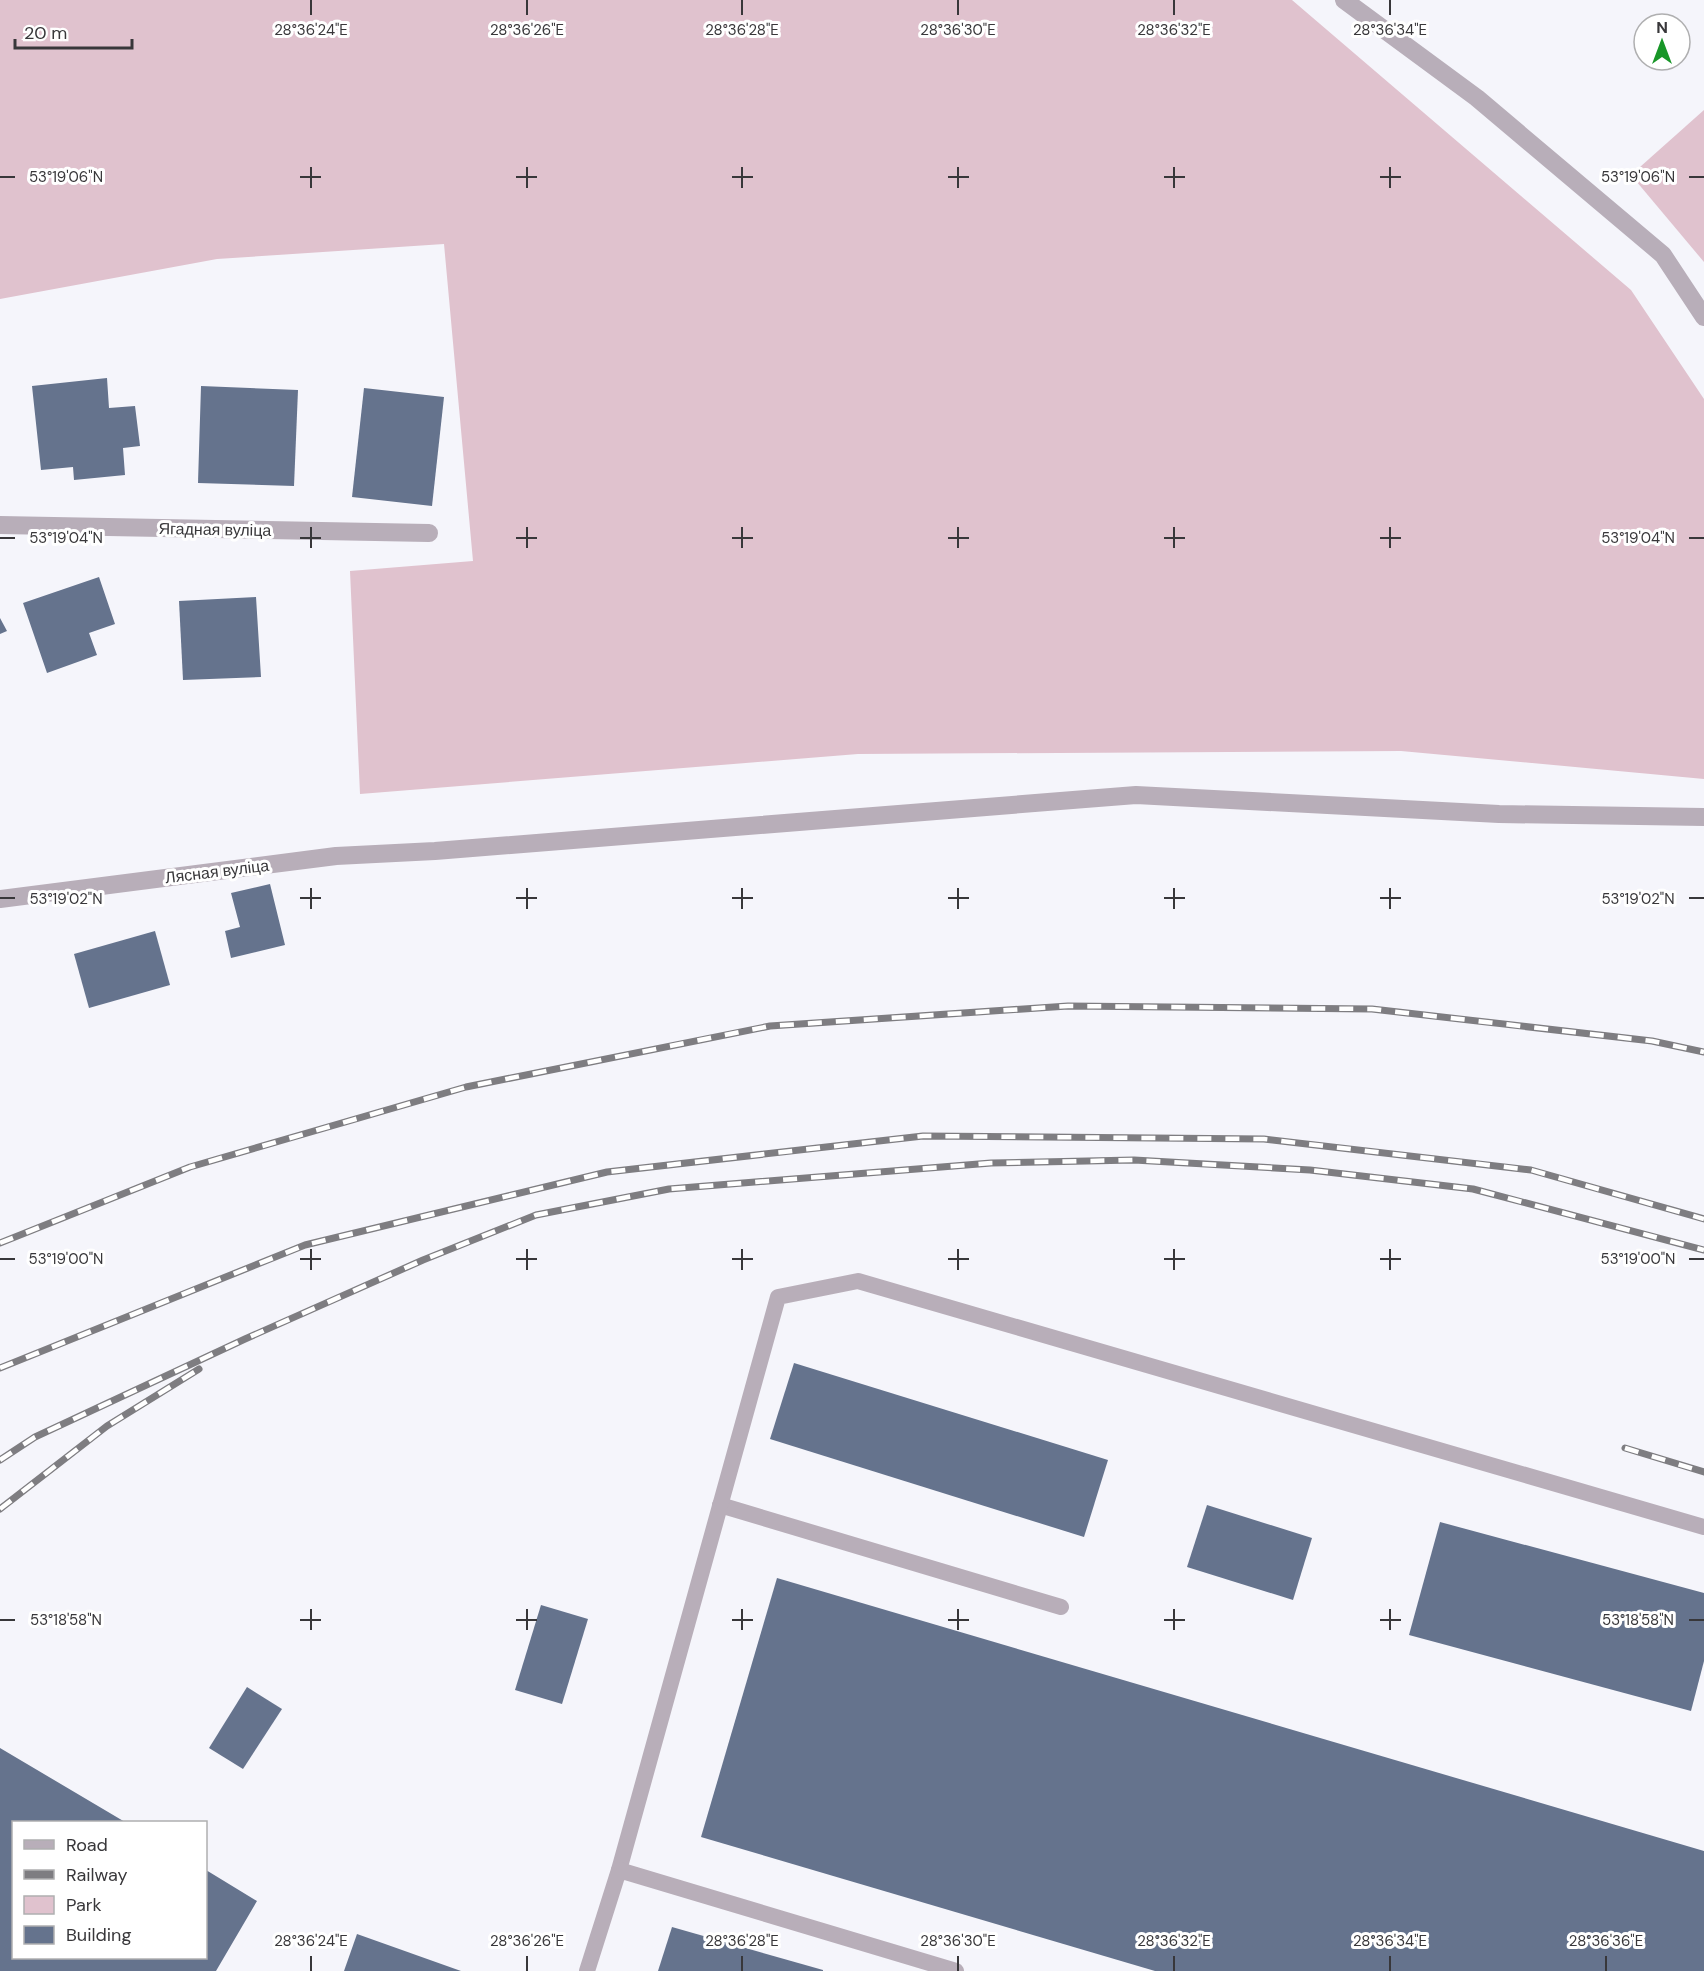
<svg xmlns="http://www.w3.org/2000/svg" width="1704" height="1971" font-family="'DM Sans',sans-serif">
<style>
.green{fill:#e0c2ce}
.building{fill:#65738d}
.lines{fill:none;stroke-linecap:round;stroke-linejoin:round}
.lane{stroke:#b8aeb9;stroke-width:16}
.street{stroke:#b8aeb9;stroke-width:18}
.rail-casing{stroke:#7e7d81;stroke-width:7}
.rail{stroke:#fff;stroke-width:4.5;stroke-dasharray:14;stroke-linecap:butt}
.ticks{fill:none;stroke:#38373a;stroke-width:2}
.labels{text-anchor:middle;stroke-width:6;stroke-linejoin:round;paint-order:stroke}
.street-label{font-size:16px;fill:#38373a;stroke:#fff}
.ticks-label{font-size:15px;text-anchor:middle;fill:#38373a;stroke:#fff;stroke-width:6;stroke-linejoin:round;paint-order:stroke}
</style>
<rect width="100%" height="100%" fill="#f5f5fb"/>
<g class="green">
<path d="M0,0H1292L1631,290L1704,399V779L1401,751L858,754L360,794L350,571L473,561L444,244L217,259L0,299Z"/>
<path d="M1704,110V262L1631,175Z"/>
</g>
<g class="building">
<path d="M107,378L109,408L135,406L140,446L123,448L125,475L74,480L73,467L41,470L32,386Z"/>
<path d="M201,386L298,390L294,486L198,483Z"/>
<path d="M364,388L444,397L432,506L352,497Z"/>
<path d="M99,577L115,624L89,633L97,655L47,673L23,603Z"/>
<path d="M256,597L261,677L183,680L179,601Z"/>
<path d="M0,618L7,631L0,634Z"/>
<path d="M270,884L285,945L231,958L225,931L240,927L231,893Z"/>
<path d="M155,931L170,985L89,1008L74,954Z"/>
<path d="M794,1363L1108,1460L1084,1537L770,1439Z"/>
<path d="M1207,1505L1312,1538L1293,1600L1187,1567Z"/>
<path d="M1440,1522L1704,1593V1661L1691,1711L1409,1635Z"/>
<path d="M777,1578L1704,1851V1971H1155L701,1837Z"/>
<path d="M541,1605L588,1619L562,1704L515,1690Z"/>
<path d="M247,1687L282,1709L243,1769L209,1748Z"/>
<path d="M0,1748L125,1822H14V1958H206V1870L257,1901L216,1971H0Z"/>
<path d="M672,1927L823,1970V1971H658Z"/>
<path d="M357,1934L461,1971H344Z"/>
</g>
<g class="lines">
<g class="lane">
<path d="M720,1505L1061,1607"/>
<path d="M619,1870L778,1297L858,1281L1704,1527"/>
<path d="M587,1971L619,1870L956,1971"/>
</g>
<g class="street">
<path d="M1344,0L1477,98L1663,255L1704,317"/>
<path d="M0,525L429,533"/>
<path d="M0,899L336,856L435,851L1136,795L1499,814L1704,817"/>
</g>
<defs>
<g id="rail">
<path d="M0,1243L190,1167L466,1087L770,1026L1068,1006L1372,1009L1652,1041L1704,1052"/>
<path d="M0,1368L305,1245L607,1172L923,1136L1264,1139L1531,1170L1704,1219"/>
<path d="M1625,1448L1704,1472"/>
<path d="M0,1460L35,1437L245,1339L423,1260L536,1215L669,1189L991,1163L1134,1160L1310,1170L1473,1189L1704,1250"/>
<path d="M0,1509L107,1426L199,1369"/>
</g>
</defs>
<use href="#rail" class="rail-casing"/>
<use href="#rail" class="rail"/>
</g>
<path class="ticks" d="M311,0V15M527,0V15M742,0V15M958,0V15M1174,0V15M1390,0V15M311,167V188M527,167V188M742,167V188M958,167V188M1174,167V188M1390,167V188M0,177H15M300,177H321M516,177H537M732,177H753M948,177H969M1164,177H1185M1380,177H1401M1689,177H1704M311,527V548M527,527V548M742,527V548M958,527V548M1174,527V548M1390,527V548M0,538H15M300,538H321M516,538H537M732,538H753M948,538H969M1164,538H1185M1380,538H1401M1689,538H1704M311,888V909M527,888V909M742,888V909M958,888V909M1174,888V909M1390,888V909M0,898H15M300,898H321M516,898H537M732,898H753M948,898H969M1164,898H1185M1380,898H1401M1689,898H1704M311,1249V1270M527,1249V1270M742,1249V1270M958,1249V1270M1174,1249V1270M1390,1249V1270M0,1259H15M300,1259H321M516,1259H537M732,1259H753M948,1259H969M1164,1259H1185M1380,1259H1401M1689,1259H1704M311,1609V1630M527,1609V1630M742,1609V1630M958,1609V1630M1174,1609V1630M1390,1609V1630M0,1620H15M300,1620H321M516,1620H537M732,1620H753M948,1620H969M1164,1620H1185M1380,1620H1401M1689,1620H1704M311,1956V1971M527,1956V1971M742,1956V1971M958,1956V1971M1174,1956V1971M1390,1956V1971M1606,1956V1971"/>
<g class="labels">
<g class="street-label">
<text transform="translate(215 529) rotate(1)" y="6">Ягадная вуліца</text>
<text transform="translate(217 871) rotate(-7)" y="6">Лясная вуліца</text>
</g>
</g>
<g class="ticks-label">
<text x="311" y="35">28°36'24"E</text>
<text x="527" y="35">28°36'26"E</text>
<text x="742" y="35">28°36'28"E</text>
<text x="958" y="35">28°36'30"E</text>
<text x="1174" y="35">28°36'32"E</text>
<text x="1390" y="35">28°36'34"E</text>
<text x="66" y="182">53°19'06"N</text>
<text x="1638" y="182">53°19'06"N</text>
<text x="66" y="543">53°19'04"N</text>
<text x="1638" y="543">53°19'04"N</text>
<text x="66" y="904">53°19'02"N</text>
<text x="1638" y="904">53°19'02"N</text>
<text x="66" y="1264">53°19'00"N</text>
<text x="1638" y="1264">53°19'00"N</text>
<text x="66" y="1625">53°18'58"N</text>
<text x="1638" y="1625">53°18'58"N</text>
<text x="311" y="1946">28°36'24"E</text>
<text x="527" y="1946">28°36'26"E</text>
<text x="742" y="1946">28°36'28"E</text>
<text x="958" y="1946">28°36'30"E</text>
<text x="1174" y="1946">28°36'32"E</text>
<text x="1390" y="1946">28°36'34"E</text>
<text x="1606" y="1946">28°36'36"E</text>
</g>
<rect x="12" y="1821" width="195" height="138" fill="#ffffff" stroke="#afafb0" stroke-width="1.5"/>
<rect x="24" y="1840" width="30" height="9" fill="#b8aeb9" stroke="#afafb0" stroke-width="1.5"/>
<text x="66" y="1851" font-size="18" fill="#38373a">Road</text>
<rect x="24" y="1870" width="30" height="9" fill="#7e7d81" stroke="#afafb0" stroke-width="1.5"/>
<text x="66" y="1881" font-size="18" fill="#38373a">Railway</text>
<rect x="24" y="1896" width="30" height="18" fill="#e0c2ce" stroke="#afafb0" stroke-width="1.5"/>
<text x="66" y="1911" font-size="18" fill="#38373a">Park</text>
<rect x="24" y="1926" width="30" height="18" fill="#65738d" stroke="#afafb0" stroke-width="1.5"/>
<text x="66" y="1941" font-size="18" fill="#38373a">Building</text>
<g transform="translate(1662 42)"><circle r="28" fill="#ffffff" stroke="#afafb0" stroke-width="1.5"/>
<path d="M0-4.5L10 22L0 15L-10 22Z" fill="#189628"/>
<text y="-9" font-size="16" font-weight="bold" text-anchor="middle" fill="#38373a">N</text>
</g>
<path d="M15 39v9h117v-9" fill="none" stroke="#38373a" stroke-width="3"/>
<text x="24" y="39" font-size="18" fill="#38373a" stroke="#ffffff" stroke-width="4.5" paint-order="stroke">20 m</text>
</svg>
